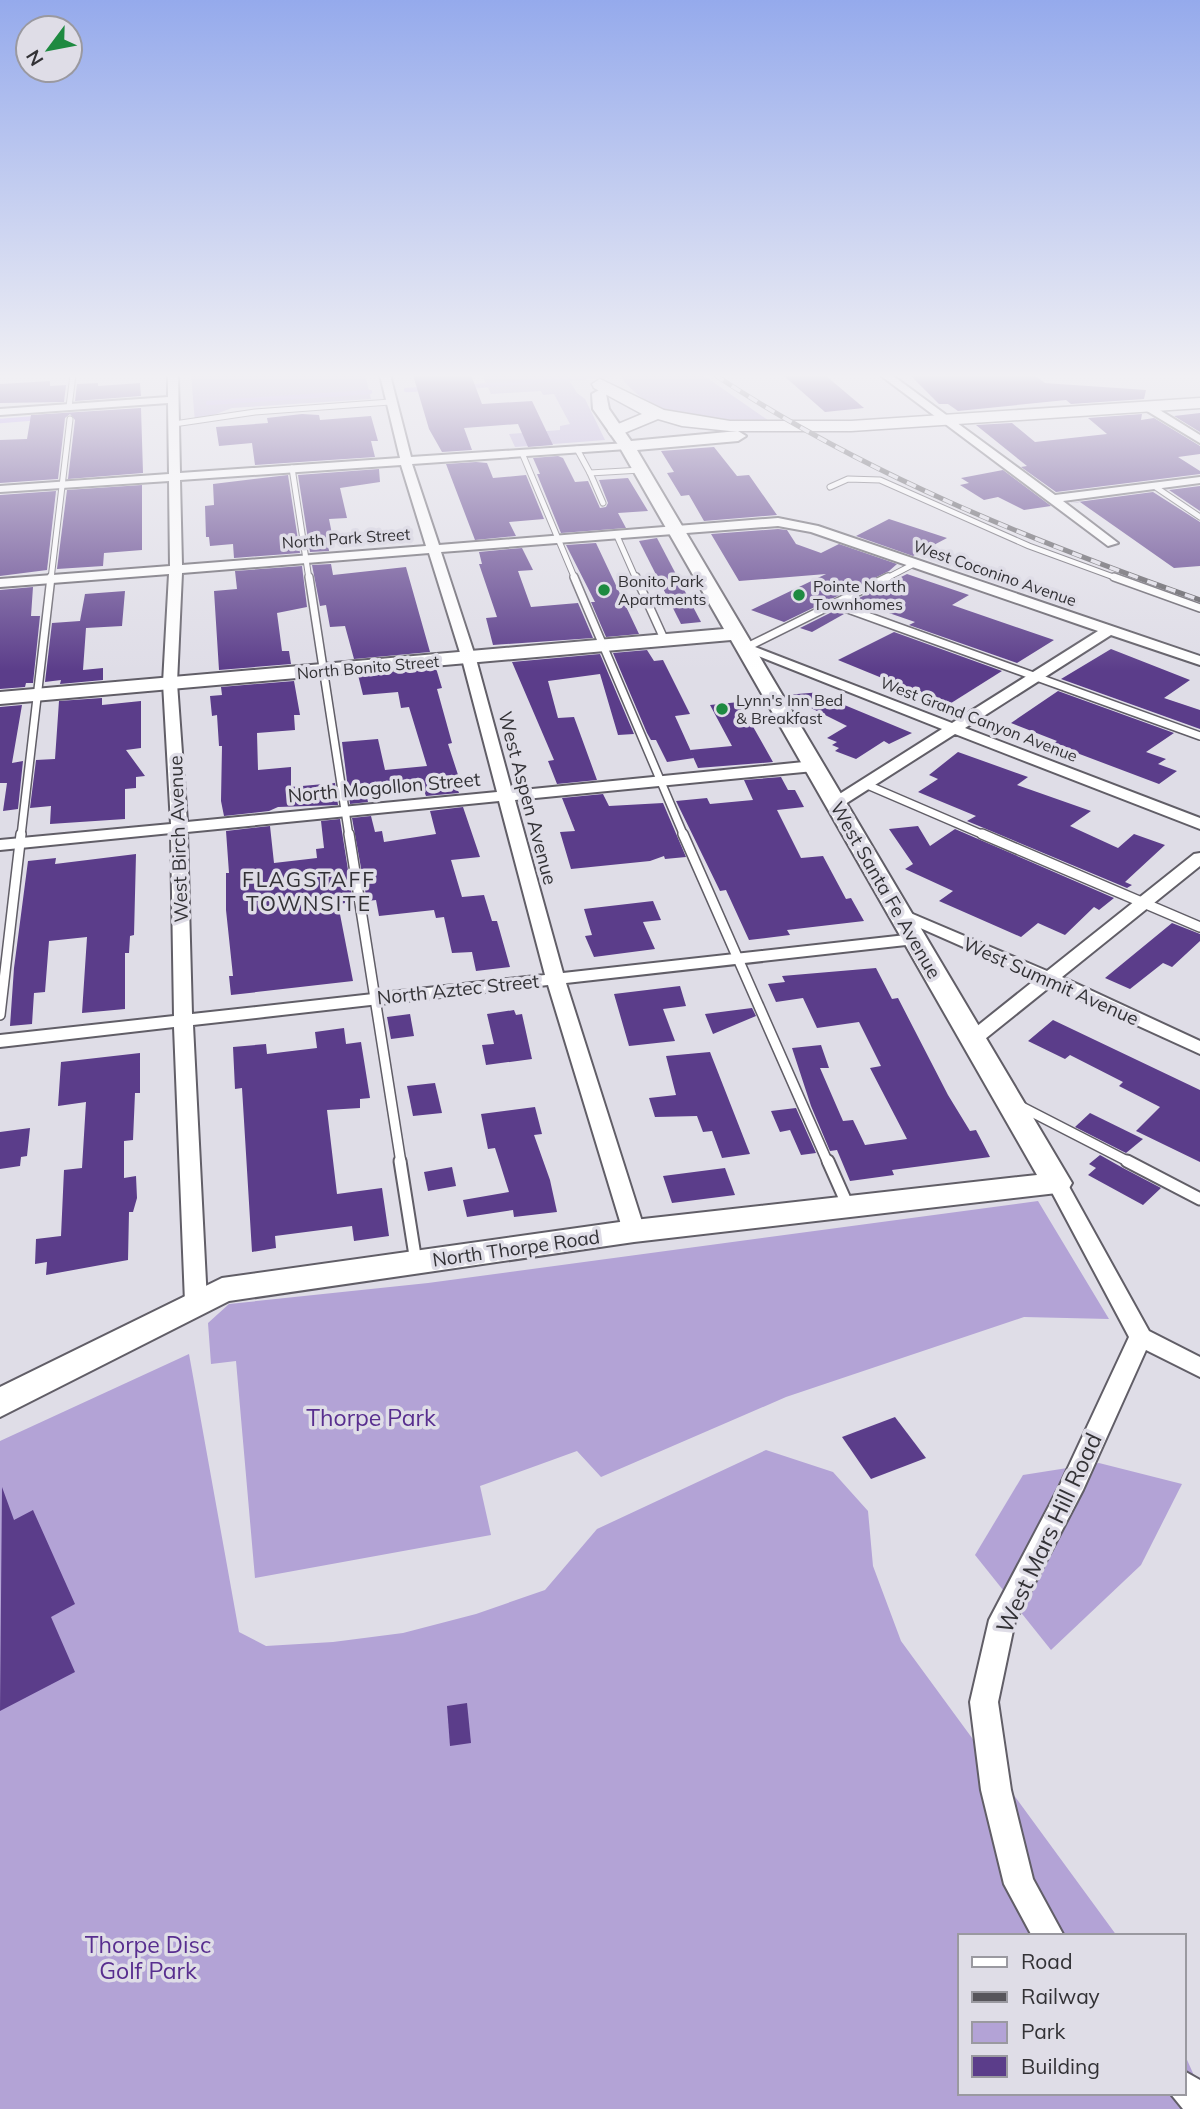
<svg xmlns="http://www.w3.org/2000/svg" width="1200" height="2109" font-family="Mulish,sans-serif">
<style>
.green{fill:#b3a3d6}
.lines{fill:none;stroke-linecap:round;stroke-linejoin:round}
.stream{stroke:#b89bf1;stroke-width:4.5}
.building{fill:#5b3d8a}
.lane-far3-casing{stroke:#615e67;stroke-width:7}
.lane-far2-casing{stroke:#615e67;stroke-width:10}
.lane-far1-casing{stroke:#615e67;stroke-width:12}
.lane-casing{stroke:#615e67;stroke-width:15}
.street-casing{stroke:#615e67;stroke-width:4}
.secondary-casing{stroke:#615e67;stroke-width:4}
.primary-casing{stroke:#615e67;stroke-width:3}
.lane-far3{stroke:#fff;stroke-width:5}
.lane-far2{stroke:#fff;stroke-width:7}
.lane-far1{stroke:#fff;stroke-width:9}
.lane{stroke:#fff;stroke-width:11}
.street{fill:#fff;fill-rule:evenodd}
.secondary{fill:#fff;fill-rule:evenodd}
.primary{fill:#fff;fill-rule:evenodd}
.rail-casing{stroke:#57555b;stroke-width:5}
.rail{stroke:#dfdde7;stroke-width:3.5;stroke-dasharray:10;stroke-linecap:butt}
.poi-dot{fill:#1e8a41;stroke:#dfdde7;stroke-width:2.5}
.labels{text-anchor:middle;stroke-width:7;stroke-linejoin:round;paint-order:stroke}
.far-street-label{font-size:16px;fill:#333236;stroke:#dfdde7}
.far-poi-label{font-size:16px;fill:#333236;stroke:#dfdde7;text-anchor:start}
.street-label{font-size:19px;fill:#333236;stroke:#dfdde7}
.neighbourhood-label{font-size:21px;letter-spacing:2px;fill:#333236;stroke:#dfdde7}
.near-park-label{font-size:23px;fill:#582e8f;stroke:#dfdde7}
.near-street-label{font-size:23px;fill:#333236;stroke:#dfdde7}
</style>
<rect width="100%" height="100%" fill="#dfdde7"/>
<g class="green">
<path d="M191,375H365L371,399L232,408L195,422Z"/>
<path d="M482,375H566L577,393L585,399L605,440L515,447L509,434L560,430V426L570,424L554,394L543,395L541,391L491,394Z"/>
<path d="M620,375H703L772,423C722,423 650,422 620,375Z"/>
<path d="M1038,1201L1109,1319L1024,1317L786,1397L601,1477L577,1451L480,1486L491,1535L255,1578L236,1361L211,1364L208,1323L229,1304L428,1283Z"/>
<path d="M189,1354L239,1632L266,1646L333,1642L403,1633L476,1614L545,1590L597,1529L766,1450L833,1472L868,1511L873,1566L901,1641L1117,1936H960V2093H1184V2053L1200,2089V2109H0V1441Z"/>
<path d="M1099,1463L1182,1484L1141,1565L1051,1650L975,1555L1023,1475Z"/>
</g>
<g class="lines">
<g class="stream">
<path d="M466,387L611,375"/>
<path d="M406,390L426,389"/>
<path d="M208,403L370,392"/>
<path d="M0,421L38,418"/>
</g>
</g>
<g class="building">
<path d="M413,375H471L482,404L532,401L553,445L528,447L518,424L464,428L472,450L442,452L429,429Z"/>
<path d="M783,375H825L864,408L825,412Z"/>
<path d="M910,375H1034L1045,383L1146,390L1144,399L1071,404L1066,400L958,411L948,404H939Z"/>
<path d="M50,381V386L66,385L64,402L0,403V384Z"/>
<path d="M98,383V386L140,383L141,396L75,401L77,384Z"/>
<path d="M141,408L143,473L68,479L75,420L70,414L65,418L58,479L0,483V440L27,439L31,415Z"/>
<path d="M1200,413V432L1174,416Z"/>
<path d="M302,414L319,415L320,420L371,416L378,441H371L375,457L255,465L252,443L219,446L216,427L268,423L267,418Z"/>
<path d="M1142,414L1141,420L1154,418L1200,446V454L1178,457L1200,471V474L1056,492L1021,467L1027,466L976,425L1012,423L1035,442L1107,434L1088,418Z"/>
<path d="M714,447L737,476L749,475L777,515L704,521L689,495L681,496L667,473L674,472L661,451Z"/>
<path d="M558,456L563,458L575,482L588,481L600,508L606,507L608,503L599,480L628,478L648,511L618,513L626,528L561,533L537,474H540L533,458Z"/>
<path d="M476,462L487,463L493,478L526,475L544,519L509,522L516,536L475,540L446,464Z"/>
<path d="M379,469L380,482L340,488L347,518L329,519L332,534H327L329,551L310,552L298,475Z"/>
<path d="M1003,470L1051,506L1024,510L998,497L984,500L960,485L969,483L961,478Z"/>
<path d="M288,475L300,553L234,558L233,544L210,546L209,537H206L205,506L214,505L213,484Z"/>
<path d="M142,485V550L104,553L103,566L57,569L67,490Z"/>
<path d="M1200,486V511L1169,490Z"/>
<path d="M56,491L47,570L0,576V495Z"/>
<path d="M1153,492L1200,522V566L1174,568L1080,502L1070,503Z"/>
<path d="M889,519L947,538L913,556L856,536Z"/>
<path d="M778,529L787,530L796,544L821,553L839,544L897,564L889,571L784,622L751,610L826,574L739,581L711,534Z"/>
<path d="M657,538L701,622L681,624L639,541Z"/>
<path d="M596,543L639,634L606,637L591,602H595L566,545Z"/>
<path d="M522,548L533,570L518,571L531,607L578,603L593,638L493,645L486,618L497,617L479,564H482L479,552Z"/>
<path d="M331,564L333,575L406,567L430,652L354,659L345,626L330,627L326,605L320,606L312,565Z"/>
<path d="M302,566L307,607L277,613L282,651H289L291,664L219,670L214,591L237,589L235,571Z"/>
<path d="M907,574L969,595L952,605L1054,640L1017,663L909,625L915,622L863,604L859,606L849,603Z"/>
<path d="M33,587L31,616H40L33,683H26L25,687L0,689V590Z"/>
<path d="M125,591L122,626L86,628L83,670L103,668V680L60,684L61,680L45,682L52,623L80,621L85,594Z"/>
<path d="M834,611L844,614L812,632L800,628Z"/>
<path d="M894,632L1002,671L948,705L838,660Z"/>
<path d="M1111,649L1190,680L1164,698L1200,710V729L1061,679Z"/>
<path d="M647,650L654,661L663,660L690,714L675,716L694,758L667,762L656,740H651L647,733L613,653Z"/>
<path d="M600,654L634,734L618,735L600,674L548,681L558,718L574,717L597,780L557,784L548,761L554,760L512,662Z"/>
<path d="M436,668L442,688L437,689L452,743L448,744L461,784H456L459,793L426,796L423,788H418L366,793L368,802L350,804L342,742L378,739L385,770L427,766L409,707L401,708L398,692L363,695L358,675Z"/>
<path d="M294,681L300,715H294L295,730L257,733L258,770L291,767V787L335,783L338,805L278,807L269,811L224,816L221,801L222,746H219L217,715L212,716L210,696L222,695L221,687Z"/>
<path d="M1058,691L1174,733L1146,752L1166,759L1158,764L1177,771L1159,784L1053,744L1057,741L1011,723Z"/>
<path d="M822,692L833,709L842,704L912,733L889,744L884,741L856,759L835,751L839,748L832,745L837,742L827,738L847,726L785,695Z"/>
<path d="M102,698V705L141,701V748L126,750L145,776L136,777V788L125,789V819L50,824L51,806L30,808L36,760L55,759L59,701Z"/>
<path d="M739,702L773,762L698,768L690,750L732,746L710,705Z"/>
<path d="M22,705L12,763L23,761L18,809L3,811L7,783H0V707Z"/>
<path d="M958,752L1028,777L1017,785L1091,811L1070,826L1118,848L1134,834L1165,845L1125,882L1132,885L1127,888L967,821L976,816L918,792L938,779L929,775Z"/>
<path d="M781,777L788,790H795L804,807L777,810L801,858L823,856L846,899L851,898L864,921L787,930L790,935L749,940L726,890L720,891L676,801L707,798L710,804L753,800L744,780Z"/>
<path d="M603,794L609,806L663,803L686,857L665,859L664,856L650,861L571,869L560,832L575,831L562,798Z"/>
<path d="M463,807L480,857L451,860L462,897L484,895L492,921H497L510,967L476,971L472,952L452,953L444,917L436,918L434,910L379,916L376,900L367,901L352,818L371,816L375,832L382,831L384,842L436,834L430,811Z"/>
<path d="M340,819L353,902L338,904L353,981L231,995L229,976H233L226,910V873H229L226,831L270,826L274,863L317,858L316,849L324,848L321,821Z"/>
<path d="M918,826L930,846L955,829L1114,898L1099,910L1094,907L1065,935L1038,923L1021,937L939,901L953,891L905,869L913,864L889,829Z"/>
<path d="M136,854L134,935L130,936L129,953H125V1009L82,1013L87,937L49,941L45,992L34,993L32,1024L10,1026L14,968L28,861L56,858L55,864Z"/>
<path d="M653,901L661,920L643,922L655,949L594,957L585,936L592,935L584,909Z"/>
<path d="M1172,923L1200,934V941L1172,967L1163,963L1130,989L1105,978Z"/>
<path d="M876,968L892,999L898,998L948,1095L970,1131L976,1130L990,1157L892,1170L894,1175L850,1181L837,1150L830,1151L811,1106L792,1048L821,1045L829,1068H820L843,1121L853,1120L865,1145L907,1139L870,1068L881,1066L859,1022L817,1028L803,998L776,1002L768,984L785,982L782,976Z"/>
<path d="M680,986L686,1006L663,1009L675,1041L629,1046L614,994Z"/>
<path d="M752,1008L756,1016L713,1034L705,1014Z"/>
<path d="M514,1010L516,1015L522,1014L532,1059L486,1065L482,1045L494,1044L487,1014Z"/>
<path d="M410,1014L414,1036L391,1039L387,1017Z"/>
<path d="M1053,1020L1200,1090V1162L1136,1131L1160,1107L1119,1086L1123,1082L1070,1055L1065,1059L1028,1041Z"/>
<path d="M344,1028L346,1044L361,1042L370,1098L360,1099V1108L327,1110L337,1194L382,1188L389,1236L354,1241L352,1226L275,1236L276,1248L252,1252L242,1088L235,1089L233,1047L266,1044L267,1054L317,1048L315,1032Z"/>
<path d="M710,1052L750,1154L722,1158L712,1131L703,1132L697,1116L655,1117L649,1098L676,1095L666,1056Z"/>
<path d="M140,1053V1093H135L133,1140L124,1141V1178L136,1176L137,1198L133,1212H129L128,1260L46,1275L47,1262L35,1264L36,1239L61,1236L64,1170L82,1168L86,1102L58,1106L61,1062Z"/>
<path d="M435,1083L442,1113L413,1116L407,1086Z"/>
<path d="M535,1107L542,1134L534,1135L550,1180L557,1212L514,1217L513,1210L467,1217L463,1200L509,1192L495,1148L488,1149L481,1114Z"/>
<path d="M796,1108L816,1153L801,1155L790,1130L780,1132L771,1111Z"/>
<path d="M1090,1113L1143,1139L1126,1153L1075,1127Z"/>
<path d="M30,1128L27,1156L21,1157L20,1166L0,1169V1132Z"/>
<path d="M1100,1155L1123,1168L1161,1188L1143,1205L1088,1175L1096,1168L1089,1164Z"/>
<path d="M452,1167L456,1186L428,1191L424,1172Z"/>
<path d="M725,1168L735,1195L672,1203L663,1176Z"/>
<path d="M895,1417L926,1458L871,1479L842,1437Z"/>
<path d="M2,1487L14,1520L33,1510L75,1604L51,1617L75,1672L0,1711Z"/>
<path d="M467,1703L471,1743L450,1746L447,1706Z"/>
</g>
<g class="lines">
<defs>
<g id="lane-far3">
<path d="M69,407L73,375"/>
<path d="M174,424L255,412L390,402"/>
<path d="M577,449L590,473L641,470"/>
<path d="M522,453L575,579"/>
<path d="M292,468L309,579"/>
<path d="M590,473L603,503"/>
<path d="M1154,486L1200,517"/>
<path d="M830,487L848,479L880,480L1029,546L1119,579"/>
<path d="M617,536L636,579"/>
<path d="M51,579L70,419"/>
<path d="M885,579L914,564"/>
</g>
<g id="lane-far2">
<path d="M309,577L349,836"/>
<path d="M574,577L684,836"/>
<path d="M636,577L665,641"/>
<path d="M1114,577L1200,608"/>
<path d="M834,604L1200,736"/>
<path d="M745,648L888,577"/>
<path d="M865,784L986,836"/>
<path d="M21,836L51,577"/>
</g>
<g id="lane-far1">
<path d="M349,834L401,1163"/>
<path d="M683,834L828,1163"/>
<path d="M982,834L1200,927"/>
<path d="M0,1015L21,834"/>
<path d="M1020,1106L1131,1163"/>
</g>
<g id="lane">
<path d="M400,1161L416,1262"/>
<path d="M828,1161L848,1206"/>
<path d="M1127,1161L1200,1199"/>
</g>
<g id="street">
<path d="M168,375H178L180,473L400,458L380,375H390L411,457L627,443L633,446L627,449L412,464L439,545L778,518L818,526L1200,656V665L1111,635L965,728L1200,818V829L955,734L842,806H830V800L942,729L738,648L750,645L952,723L1098,631L811,532L778,526L441,552L476,659L512,791L814,761L822,766L814,771L515,800L563,973L915,934L924,939L915,944L566,983L645,1231L642,1236H626L623,1231L548,985L193,1025L207,1302L204,1308L196,1310L188,1308L185,1302L174,1027L0,1047V1035L174,1016L171,833L0,850V840L171,824L163,683L169,574L0,587V579L170,566L169,481L0,492V486L169,474L168,403L0,415V409L168,397ZM401,465L426,546L182,565L180,480ZM429,553L462,659L497,792L187,822L177,683L182,573ZM499,801L545,975L192,1014L187,832Z"/>
<path d="M880,375H892L1055,495L1200,477V483L1063,501L1118,543L1108,546Z"/>
<path d="M1142,404H1150L1200,435V443L1142,408Z"/>
<path d="M1200,853V866L1062,977L1200,1041V1054L1051,986L980,1043H966L963,1039L966,1035L1036,979L893,916L902,911L908,912L1047,971L1194,854Z"/>
<path d="M1057,1176L1064,1178L1067,1183L1149,1331L1200,1357V1377L1146,1350L1083,1490L1015,1621L998,1702L1011,1790L1033,1879L1064,1936H1032L1004,1884L981,1790L970,1702L989,1620L1059,1487L1129,1337L1047,1183L1050,1178Z"/>
<path d="M1184,2071L1200,2080V2109H1183L1170,2093H1184Z"/>
</g>
<path id="secondary" d="M599,390L606,394L609,409L631,441L738,431L746,436L738,441L637,450L1072,1183L1068,1190L1057,1193L634,1242L229,1301L0,1417V1387L222,1278L634,1220L1037,1175L731,640L0,704V692L724,629L619,446L593,409L592,394Z"/>
<path id="primary" d="M600,379L664,410L730,421H851L1200,398V408L851,431H730L682,426L658,419L617,436L611,435L608,431L611,427L642,414L594,388L592,384Z"/>
</defs>
<use href="#lane-far3" class="lane-far3-casing"/>
<use href="#lane-far2" class="lane-far2-casing"/>
<use href="#lane-far1" class="lane-far1-casing"/>
<use href="#lane" class="lane-casing"/>
<use href="#street" class="street-casing"/>
<use href="#secondary" class="secondary-casing"/>
<use href="#primary" class="primary-casing"/>
<use href="#lane-far3" class="lane-far3"/>
<use href="#lane-far2" class="lane-far2"/>
<use href="#lane-far1" class="lane-far1"/>
<use href="#lane" class="lane"/>
<use href="#street" class="street"/>
<use href="#secondary" class="secondary"/>
<use href="#primary" class="primary"/>
<defs>
<path id="rail" d="M715,375C866,475 1030,540 1200,600"/>
</defs>
<use href="#rail" class="rail-casing"/>
<use href="#rail" class="rail"/>
</g>
<linearGradient id="sky" x2="0" y2="1"><stop stop-color="#95aaec"/><stop offset="0.56" stop-color="#f1f0f4"/><stop offset="1" stop-color="#f1f0f4" stop-opacity="0"/></linearGradient>
<rect width="1200" height="671" fill="url(#sky)"/>
<g class="poi-dot">
<circle cx="604" cy="590" r="7"/>
<circle cx="799" cy="595" r="7"/>
<circle cx="722" cy="709" r="7"/>
</g>
<g class="labels">
<g class="far-street-label">
<text transform="translate(346 538) rotate(-4)" y="6">North Park Street</text>
<text transform="translate(995 573) rotate(19)" y="6">West Coconino Avenue</text>
<text transform="translate(368 667) rotate(-5)" y="6">North Bonito Street</text>
<text transform="translate(979 719) rotate(21)" y="6">West Grand Canyon Avenue</text>
</g>
<g class="far-poi-label">
<text x="618" y="587">Bonito Park<tspan x="618" dy="18">Apartments</tspan></text>
<text x="813" y="592">Pointe North<tspan x="813" dy="18">Townhomes</tspan></text>
<text x="736" y="706">Lynn's Inn Bed<tspan x="736" dy="18">&amp; Breakfast</tspan></text>
</g>
<g class="street-label">
<text transform="translate(384 787) rotate(-5)" y="7">North Mogollon Street</text>
<text transform="translate(528 798) rotate(75)" y="7">West Aspen Avenue</text>
<text transform="translate(178 839) rotate(-92)" y="7">West Birch Avenue</text>
<text transform="translate(886 890) rotate(60)" y="7">West Santa Fe Avenue</text>
<text transform="translate(1051 981) rotate(24)" y="7">West Summit Avenue</text>
<text transform="translate(458 989) rotate(-6)" y="7">North Aztec Street</text>
<text transform="translate(516 1248) rotate(-8)" y="7">North Thorpe Road</text>
</g>
<g class="neighbourhood-label">
<text x="309" y="887">FLAGSTAFF<tspan x="309" dy="24">TOWNSITE</tspan></text>
</g>
<g class="near-park-label">
<text x="371" y="1426">Thorpe Park</text>
<text x="148" y="1953">Thorpe Disc<tspan x="148" dy="26">Golf Park</tspan></text>
</g>
<g class="near-street-label">
<text transform="translate(1049 1533) rotate(-65)" y="8">West Mars Hill Road</text>
</g>
</g>
<rect x="958" y="1934" width="228" height="161" fill="#dfdde7" stroke="#9a99a0" stroke-width="2"/>
<rect x="972" y="1957" width="35" height="10" fill="#ffffff" stroke="#9a99a0" stroke-width="2"/>
<text x="1021" y="1969" font-size="21" fill="#333236">Road</text>
<rect x="972" y="1992" width="35" height="10" fill="#57555b" stroke="#9a99a0" stroke-width="2"/>
<text x="1021" y="2004" font-size="21" fill="#333236">Railway</text>
<rect x="972" y="2022" width="35" height="21" fill="#b3a3d6" stroke="#9a99a0" stroke-width="2"/>
<text x="1021" y="2039" font-size="21" fill="#333236">Park</text>
<rect x="972" y="2056" width="35" height="21" fill="#5b3d8a" stroke="#9a99a0" stroke-width="2"/>
<text x="1021" y="2074" font-size="21" fill="#333236">Building</text>
<g transform="translate(49 49) rotate(238)"><circle r="33" fill="#dfdde7" stroke="#9a99a0" stroke-width="2"/>
<path d="M0-5L12 26L0 18L-12 26Z" fill="#1e8a41"/>
<text y="-10" font-size="19" font-weight="bold" text-anchor="middle" fill="#333236">N</text>
</g>
</svg>
